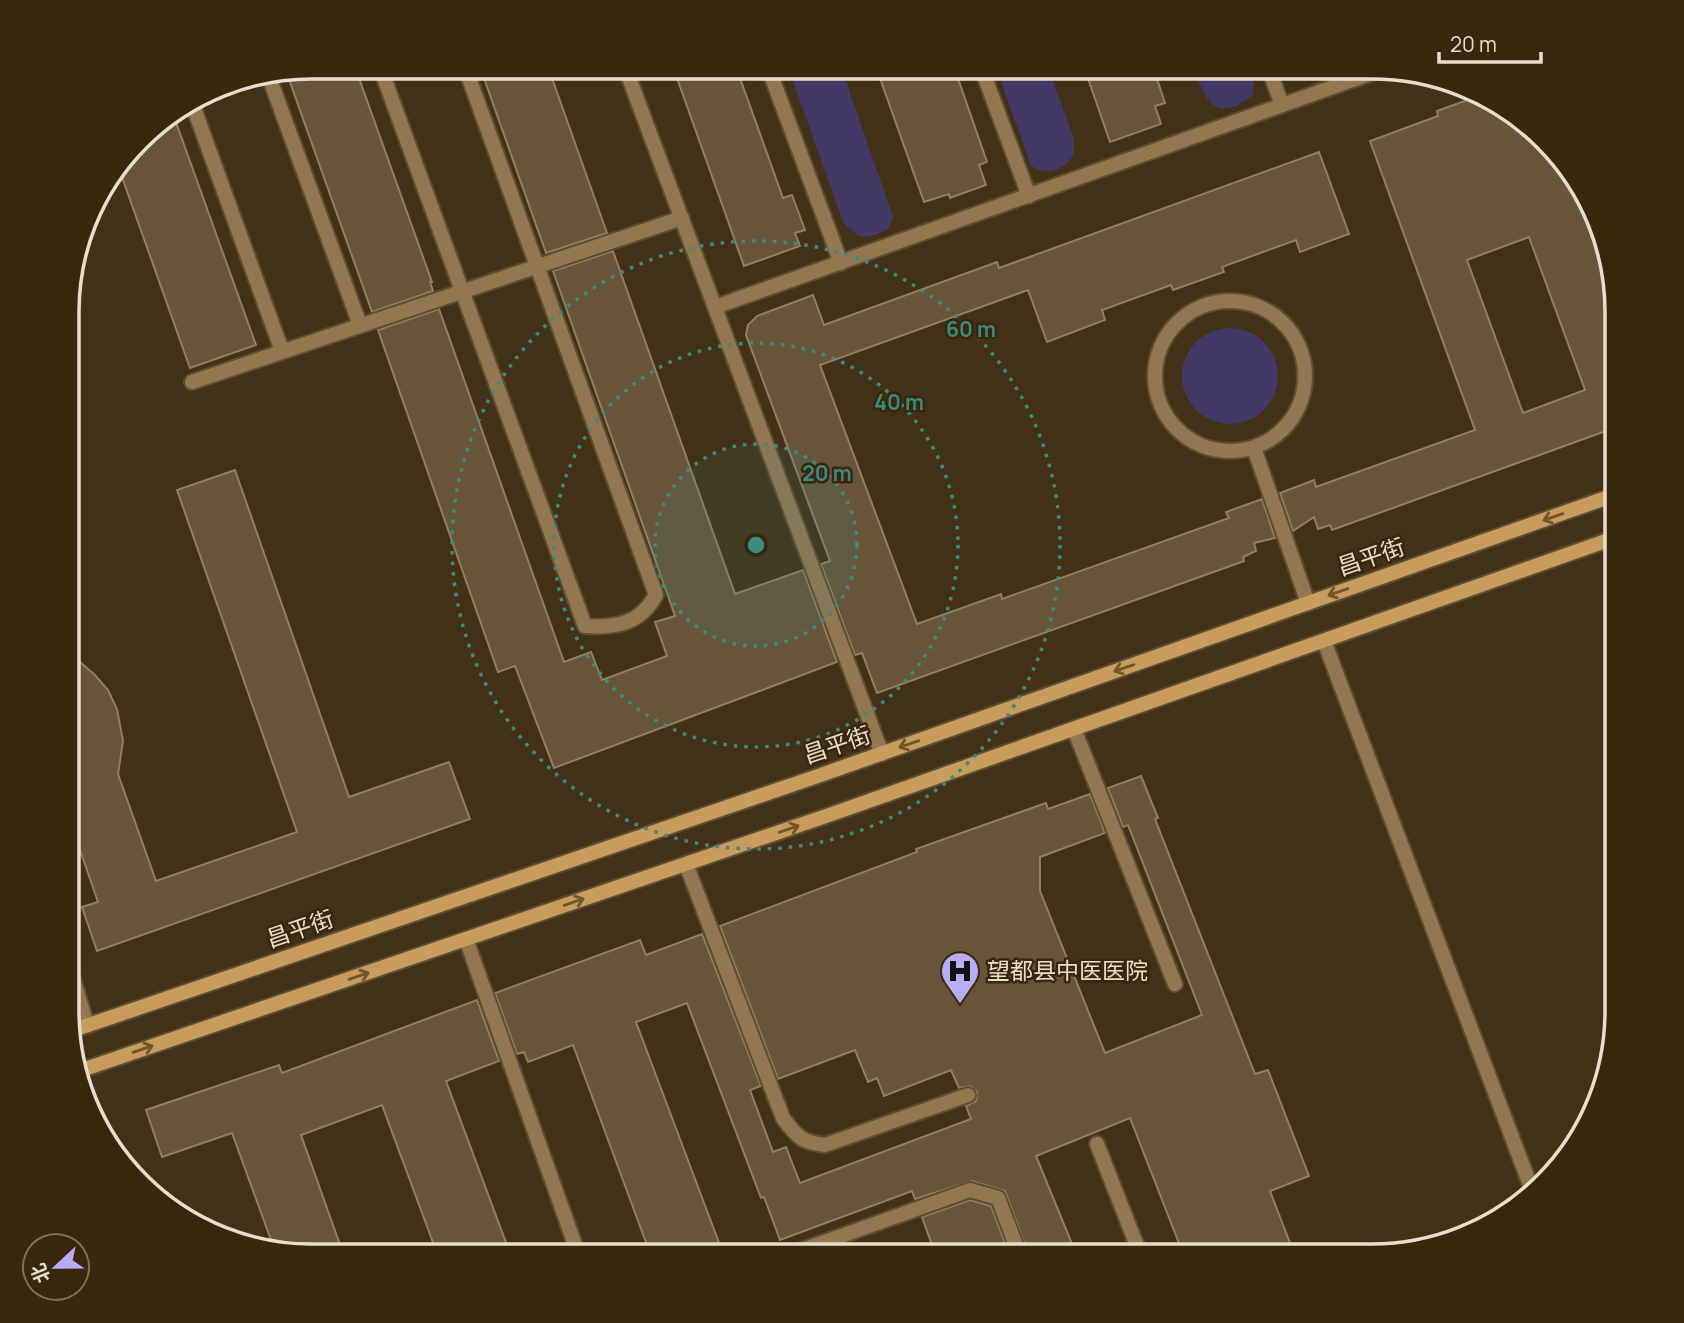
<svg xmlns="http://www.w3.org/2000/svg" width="1684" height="1323" font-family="Manrope,'Noto Sans SC',sans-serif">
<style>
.green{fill:#423966}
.building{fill:#675439;stroke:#927e61;stroke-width:2;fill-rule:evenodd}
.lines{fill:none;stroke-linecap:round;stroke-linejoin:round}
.lane-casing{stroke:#5d4d33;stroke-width:18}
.street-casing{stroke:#5d4d33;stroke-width:18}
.secondary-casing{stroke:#5d4d33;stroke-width:18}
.lane{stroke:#927751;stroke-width:14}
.street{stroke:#927751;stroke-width:14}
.secondary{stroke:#c79c5d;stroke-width:14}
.oneway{stroke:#71562c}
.ring{fill:none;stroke:#3b8b81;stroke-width:3.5;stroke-dasharray:3.5 7}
.labels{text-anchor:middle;stroke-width:5;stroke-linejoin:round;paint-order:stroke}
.street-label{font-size:23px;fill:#e9dece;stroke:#38270b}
.poi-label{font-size:23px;fill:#e9dece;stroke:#38270b;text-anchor:start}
.rim{fill:none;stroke:#e9dece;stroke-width:3.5}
.centre{fill:#3b8b81;stroke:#38270b;stroke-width:3.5}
.ring-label{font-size:21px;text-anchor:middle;font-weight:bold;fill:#3b8b81;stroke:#38270b;stroke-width:5;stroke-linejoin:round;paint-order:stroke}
</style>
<rect width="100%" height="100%" fill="#423116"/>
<g class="green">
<path d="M788,67H841L893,217L888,229C866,240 860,241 843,222Z"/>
<path d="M996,67H1048L1074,139V155C1062,170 1049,176 1031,166Z"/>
<path d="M1193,67H1249L1254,82L1253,95C1215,124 1206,102 1193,67Z"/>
<circle cx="1230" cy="376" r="48"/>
</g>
<g class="building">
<path d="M312,66L355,67L432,282H430L433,291L372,312L286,71Z"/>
<path d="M480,67H548L607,233L546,253Z"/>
<path d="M673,67H736L783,198L792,195L805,230L795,233L800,246L744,266Z"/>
<path d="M876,67H954L987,162L979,165L986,185L950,198L949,194L924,202Z"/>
<path d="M1084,67H1153L1165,103L1155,106L1161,124L1110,142Z"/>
<path d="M1481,95L1534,128L1592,204L1617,311V427L1332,530L1330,525L1318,529L1314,517L1293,531L1280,493L1314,480L1316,487L1475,430L1370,141L1438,116L1437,111ZM1529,237L1585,390L1523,413L1467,260Z"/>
<path d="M173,114L256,345L190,368L118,166L150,127Z"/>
<path d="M1319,152L1349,234L1300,252L1296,240L1222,267L1224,272L1173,290L1171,285L1102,310L1105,320L1047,342L1028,290L820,365L917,624L1001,594L1002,599L1229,518L1226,512L1262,499L1275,538L1254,543L1256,551L1243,557L1244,561L877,693L862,653L855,655L821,564L830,561L746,335L748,325L757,316L813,295L824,325L997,262L999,268Z"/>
<path d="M613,251L735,594L803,570L837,662L554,768L515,666L498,672L378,330L439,309L564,662L591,652L602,680L667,656L655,622L675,616L553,271Z"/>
<path d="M235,470L349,797L449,762L470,819L97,951L82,907L98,902L68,815V652L94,674L108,690L117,709L123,741L118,774L156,881L297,832L177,490Z"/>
<path d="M1141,776L1158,818L1155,819L1255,1074L1268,1070L1309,1176L1270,1191L1295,1256H1184L1130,1118L1036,1156L1077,1256H1029L1005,1191L972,1181L915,1199L912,1191L780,1240L764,1197L761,1198L687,1003L636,1022L724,1256H651L573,1045L528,1062L524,1052L517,1054L495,993L640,940L646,955L702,934L761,1086L750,1090L773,1152L786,1147L800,1183L971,1119L966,1106L976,1101L977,1092L970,1086L959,1088L951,1070L884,1096L877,1078L868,1082L855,1050L778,1079L720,926L917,852L916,849L1046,803L1048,809L1090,794L1105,833L1040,857V891L1105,1053L1202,1015L1128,825L1123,827L1108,788Z"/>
<path d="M477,1000L499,1061L446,1081L511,1256H438L382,1105L301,1135L344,1256H296L275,1251L232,1133L162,1157L146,1110L279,1065L282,1073Z"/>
<path d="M970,1200L991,1206L1010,1256H936L922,1217Z"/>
</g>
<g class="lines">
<defs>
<g id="lane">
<path d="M380,67L585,626C616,628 640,624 656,595L465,67"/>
<path d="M768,67L841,263"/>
<path d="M981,67L1029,196"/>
<path d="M1268,67L1282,105"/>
<path d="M268,74L360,325"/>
<path d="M192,103L282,351"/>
<circle cx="1230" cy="376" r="75"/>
<path d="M715,307L1389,67"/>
<path d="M192,382L682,218"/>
<path d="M1254,448L1308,603"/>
<path d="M1324,641L1532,1190"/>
<path d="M1074,729L1175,984"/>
<path d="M686,864L783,1118C797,1137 801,1142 825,1145L968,1095"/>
<path d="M466,939L579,1256"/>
<path d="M1097,1144L1141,1256"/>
<path d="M1436,1244L1482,1226"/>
<path d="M785,1256L970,1190L998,1198L1020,1256"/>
</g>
<g id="street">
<path d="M625,67L882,754"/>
<path d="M67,959L87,1025"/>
</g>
<g id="secondary">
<path d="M68,1032L815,777L1617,494"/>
<path d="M79,1071L829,815L1617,537"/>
</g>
</defs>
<use href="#lane" class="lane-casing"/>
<use href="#street" class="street-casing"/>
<use href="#secondary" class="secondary-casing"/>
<use href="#lane" class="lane"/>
<use href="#street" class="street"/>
<use href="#secondary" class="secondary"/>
</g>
<defs><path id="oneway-shaft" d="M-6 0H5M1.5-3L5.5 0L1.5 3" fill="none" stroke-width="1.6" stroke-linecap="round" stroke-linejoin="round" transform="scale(1.75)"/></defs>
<g class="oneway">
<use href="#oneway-shaft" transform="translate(1553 517) rotate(161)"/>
<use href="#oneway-shaft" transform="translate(1338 592) rotate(161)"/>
<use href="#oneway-shaft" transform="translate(1124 668) rotate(161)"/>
<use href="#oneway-shaft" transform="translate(909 744) rotate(161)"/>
<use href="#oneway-shaft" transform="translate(789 829) rotate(-19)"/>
<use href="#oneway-shaft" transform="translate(574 902) rotate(-19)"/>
<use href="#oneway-shaft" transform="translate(359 976) rotate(-19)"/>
<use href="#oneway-shaft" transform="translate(143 1049) rotate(-19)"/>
</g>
<circle cx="756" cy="545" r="101" fill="#3b8b81" fill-opacity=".12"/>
<g class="ring">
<circle cx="756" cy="545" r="101"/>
<circle cx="756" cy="545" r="202"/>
<circle cx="756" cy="545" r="304"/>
</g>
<defs>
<symbol id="hospital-pin" viewBox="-11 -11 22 30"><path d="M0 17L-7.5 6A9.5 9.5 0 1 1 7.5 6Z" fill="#b8abf7" stroke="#38270b"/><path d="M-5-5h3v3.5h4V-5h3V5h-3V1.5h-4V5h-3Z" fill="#111"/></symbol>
</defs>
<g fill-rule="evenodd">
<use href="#hospital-pin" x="938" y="949" width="44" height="60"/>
</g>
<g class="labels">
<g class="street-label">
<text transform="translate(1371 557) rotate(-19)" y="8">昌平街</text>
<text transform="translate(837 745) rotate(-19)" y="8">昌平街</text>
<text transform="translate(300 929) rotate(-19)" y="8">昌平街</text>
</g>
<g class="poi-label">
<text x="987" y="979">望都县中医医院</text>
</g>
</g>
<path d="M0 0H1684V1323H0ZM312 79H1372A233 233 0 0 1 1605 312V1011A233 233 0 0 1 1372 1244H312A233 233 0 0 1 79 1011V312A233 233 0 0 1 312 79Z" fill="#38270b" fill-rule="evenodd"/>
<path class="rim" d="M312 79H1372A233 233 0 0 1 1605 312V1011A233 233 0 0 1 1372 1244H312A233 233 0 0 1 79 1011V312A233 233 0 0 1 312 79Z"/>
<circle cx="756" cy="545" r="10" class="centre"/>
<g class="ring-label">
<text x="971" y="337">60 m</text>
<text x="899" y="410">40 m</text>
<text x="827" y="481">20 m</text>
</g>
<g transform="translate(56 1267) rotate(248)"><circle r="33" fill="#38270b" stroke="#7f7059" stroke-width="2"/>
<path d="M0-5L12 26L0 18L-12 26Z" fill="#b8abf7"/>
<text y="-10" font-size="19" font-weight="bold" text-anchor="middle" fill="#e9dece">北</text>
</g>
<path d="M1439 52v10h102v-10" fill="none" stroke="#e9dece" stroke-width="3.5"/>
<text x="1450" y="52" font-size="21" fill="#e9dece" stroke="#38270b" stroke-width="5" paint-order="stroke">20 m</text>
</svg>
